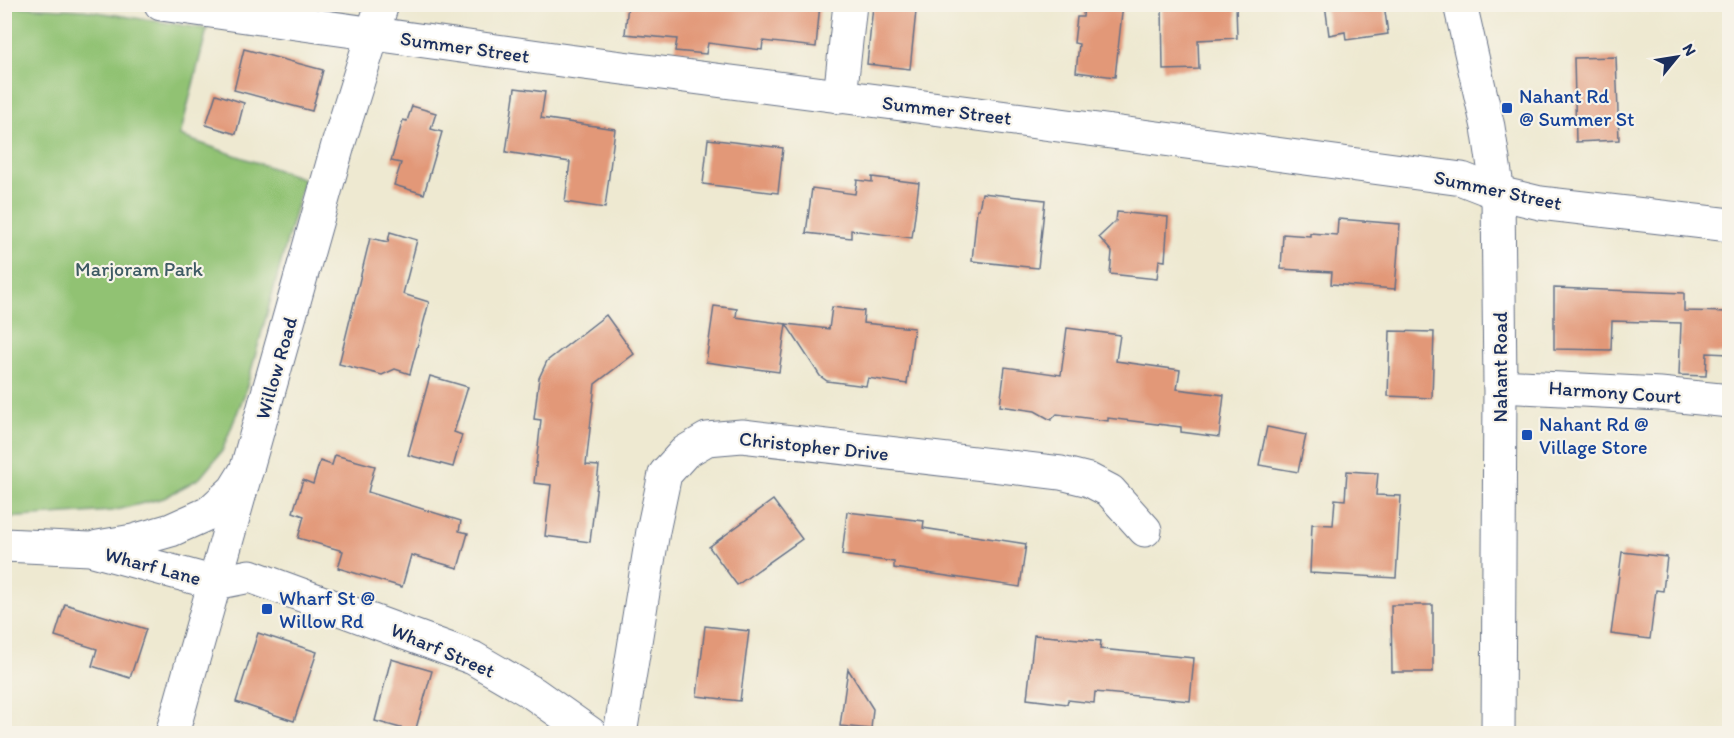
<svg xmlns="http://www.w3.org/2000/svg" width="1734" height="738" font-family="Itim,sans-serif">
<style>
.green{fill:#91c273;stroke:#567868;stroke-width:1.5}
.building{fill:#e29878}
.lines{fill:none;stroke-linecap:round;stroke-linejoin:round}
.minor-casing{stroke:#657086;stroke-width:35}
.major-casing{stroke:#657086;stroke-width:35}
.minor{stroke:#fff;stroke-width:33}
.major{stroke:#fff;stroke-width:33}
.transit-dot{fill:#1a4fb4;stroke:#f7f3e8;stroke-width:2}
.labels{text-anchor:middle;stroke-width:4.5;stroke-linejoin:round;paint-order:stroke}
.street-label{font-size:20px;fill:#1b2f5e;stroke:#f7f3e8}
.transit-label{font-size:20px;fill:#164399;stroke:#f7f3e8;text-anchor:start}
.park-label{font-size:20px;fill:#3e5b64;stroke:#f7f3e8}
</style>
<rect width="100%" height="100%" fill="#f7f3e8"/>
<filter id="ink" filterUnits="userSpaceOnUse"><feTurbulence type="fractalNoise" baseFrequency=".0167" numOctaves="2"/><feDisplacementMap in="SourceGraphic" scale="12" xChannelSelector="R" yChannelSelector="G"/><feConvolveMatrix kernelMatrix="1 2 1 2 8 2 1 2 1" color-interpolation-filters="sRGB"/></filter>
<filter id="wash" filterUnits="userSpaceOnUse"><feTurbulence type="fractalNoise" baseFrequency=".008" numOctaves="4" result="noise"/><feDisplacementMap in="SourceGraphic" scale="24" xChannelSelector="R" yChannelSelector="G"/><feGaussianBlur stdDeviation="1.35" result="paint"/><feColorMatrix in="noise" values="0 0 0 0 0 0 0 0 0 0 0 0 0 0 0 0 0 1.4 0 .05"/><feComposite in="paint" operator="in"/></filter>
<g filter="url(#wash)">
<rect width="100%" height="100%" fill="#eee9d1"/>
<path class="green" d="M4,6L84,10L207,29L180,136L304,179L245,393L222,451L200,478L164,498L112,511L5,518Z"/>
<g id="blocks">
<g class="building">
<path d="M628,4H820L816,47L763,41L762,50L708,43L706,54L675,51L677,39L625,34Z"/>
<path d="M1084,4H1123L1115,77L1076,72L1079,44L1074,43L1077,17H1083Z"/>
<path d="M1162,4H1236L1237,38L1198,40L1199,69L1163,70Z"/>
<path d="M1325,4H1384L1388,34L1346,40L1345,32L1329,35Z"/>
<path d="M873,6L916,11L910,69L867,64Z"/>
<path d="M244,49L323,70L312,111L234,90Z"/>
<path d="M1616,57L1619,140L1576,142L1574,58Z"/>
<path d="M515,88L545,92L541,118L615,129L605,208L565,202L570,162L506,152Z"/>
<path d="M216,94L244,103L236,134L206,125Z"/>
<path d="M412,106L436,113L431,129L442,132L424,194L394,185L401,163L391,161L403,120L407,121Z"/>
<path d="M708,139L783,148L778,193L703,184Z"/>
<path d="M872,177L919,183L912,238L851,230V238L806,233L812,188L855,194L857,180L872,182Z"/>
<path d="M982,193L1045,200L1038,268L972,261L977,209H979Z"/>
<path d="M1117,212L1168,217L1165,261L1159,260L1157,279L1110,274L1112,252L1099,237L1116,221Z"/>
<path d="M1338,219L1400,224L1395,289L1331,284L1332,272L1281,269L1283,234L1310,236V233L1337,235Z"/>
<path d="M390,232L417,240L403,294L429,302L410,374L395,369L382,375L339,364L370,238L388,242Z"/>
<path d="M1554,288L1684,293V311L1730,312V354L1707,353L1706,376L1679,375L1681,323L1612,321L1611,350L1554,349Z"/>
<path d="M714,306L737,309L736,317L786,324L779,372L706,362Z"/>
<path d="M832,307L864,311L863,323L914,328L907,384L868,378L866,386L827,381L820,376L786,324L829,329Z"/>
<path d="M606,315L634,354L595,384L586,465L599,466L590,542L545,536L551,485L534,483L541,420L534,419L539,378L547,361Z"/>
<path d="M1067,328L1120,335L1116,361L1180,370L1177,389L1224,395L1219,437L1181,432V427L1108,418V421L1057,414L1051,420L1035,411L1000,406L1005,367L1061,375Z"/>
<path d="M1390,331L1434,332L1432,398L1388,396Z"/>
<path d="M430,376L468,387L454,432L462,435L453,467L408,455Z"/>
<path d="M1267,427L1306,435L1298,472L1259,465Z"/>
<path d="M335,455L375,466L368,492L461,521L459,531L468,533L458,568L411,555L402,587L338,568L343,551L298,538L304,516L293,512L303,480L313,484L320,461L332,465Z"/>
<path d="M1347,471L1378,473L1376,495L1401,496L1396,578L1310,573L1312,524L1333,525L1335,499L1345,500Z"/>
<path d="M773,500L802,539L737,585L709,547Z"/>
<path d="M847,512L924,521L923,528L1026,544L1020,587L894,568V562L842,555Z"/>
<path d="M1622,552L1667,557L1663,591L1656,590L1650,639L1611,634Z"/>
<path d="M65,604L146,629L130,678L92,666L97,649L55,636Z"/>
<path d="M1391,605H1433V672H1392Z"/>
<path d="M705,626L749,631L740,701L697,696Z"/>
<path d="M258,633L317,652L294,721L236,702Z"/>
<path d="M1034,635L1101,641L1100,649L1194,658L1190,701L1095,692L1094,703L1068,700L1067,704L1027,699Z"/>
<path d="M391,659L432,671L415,732L375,721Z"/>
<path d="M848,669L873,709L871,729L840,726Z"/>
</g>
</g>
</g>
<g filter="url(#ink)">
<use href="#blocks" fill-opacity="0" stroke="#657086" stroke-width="1.5"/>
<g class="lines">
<defs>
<g id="minor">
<path d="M161,4L568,61L940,109L1462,179L1498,193L1540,203L1730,225"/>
<path d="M840,97L850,4"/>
<path d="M1500,386L1660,394L1730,401"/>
<path d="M4,545L90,549L215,583L250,576L473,658L533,693L591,734"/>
<path d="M98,547L133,541L171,530L209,513L234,490L247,469"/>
<path d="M620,734L653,531L665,474L685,452L707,439L742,436L1061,473L1089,480L1110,491L1145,530"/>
</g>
<g id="major">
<path d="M1460,4L1488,127L1498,193L1500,386L1498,734"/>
<path d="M172,734L338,145L382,4"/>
</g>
</defs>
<use href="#minor" class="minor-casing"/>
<use href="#major" class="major-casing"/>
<use href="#minor" class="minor"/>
<use href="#major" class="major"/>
</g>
</g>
<g class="transit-dot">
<rect x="1501" y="102" width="12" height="12" rx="3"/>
<rect x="1521" y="429" width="12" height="12" rx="3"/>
<rect x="261" y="603" width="12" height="12" rx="3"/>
</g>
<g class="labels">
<g class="street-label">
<text transform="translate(465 47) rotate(8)" y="7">Summer Street</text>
<text transform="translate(947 110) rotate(7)" y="7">Summer Street</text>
<text transform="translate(1498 190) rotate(12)" y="7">Summer Street</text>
<text transform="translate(1500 367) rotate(-90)" y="7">Nahant Road</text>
<text transform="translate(276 368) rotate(-74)" y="7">Willow Road</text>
<text transform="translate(1615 392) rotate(4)" y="7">Harmony Court</text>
<text transform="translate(814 446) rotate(6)" y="7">Christopher Drive</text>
<text transform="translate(153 566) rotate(15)" y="7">Wharf Lane</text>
<text transform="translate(443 650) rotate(23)" y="7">Wharf Street</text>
</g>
<g class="transit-label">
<text x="1519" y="103">Nahant Rd<tspan x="1519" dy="23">@ Summer St</tspan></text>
<text x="1539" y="431">Nahant Rd @<tspan x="1539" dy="23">Village Store</tspan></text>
<text x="279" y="605">Wharf St @<tspan x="279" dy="23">Willow Rd</tspan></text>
</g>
<g class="park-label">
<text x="139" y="276">Marjoram Park</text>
</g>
</g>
<rect width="1734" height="738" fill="none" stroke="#f7f3e8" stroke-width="24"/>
<g transform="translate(1677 57) rotate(60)" stroke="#f7f3e8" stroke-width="4.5" paint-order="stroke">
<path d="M0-4.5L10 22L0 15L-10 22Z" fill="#1b2f5e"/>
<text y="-9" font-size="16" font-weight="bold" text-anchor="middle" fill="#1b2f5e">N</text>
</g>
</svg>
